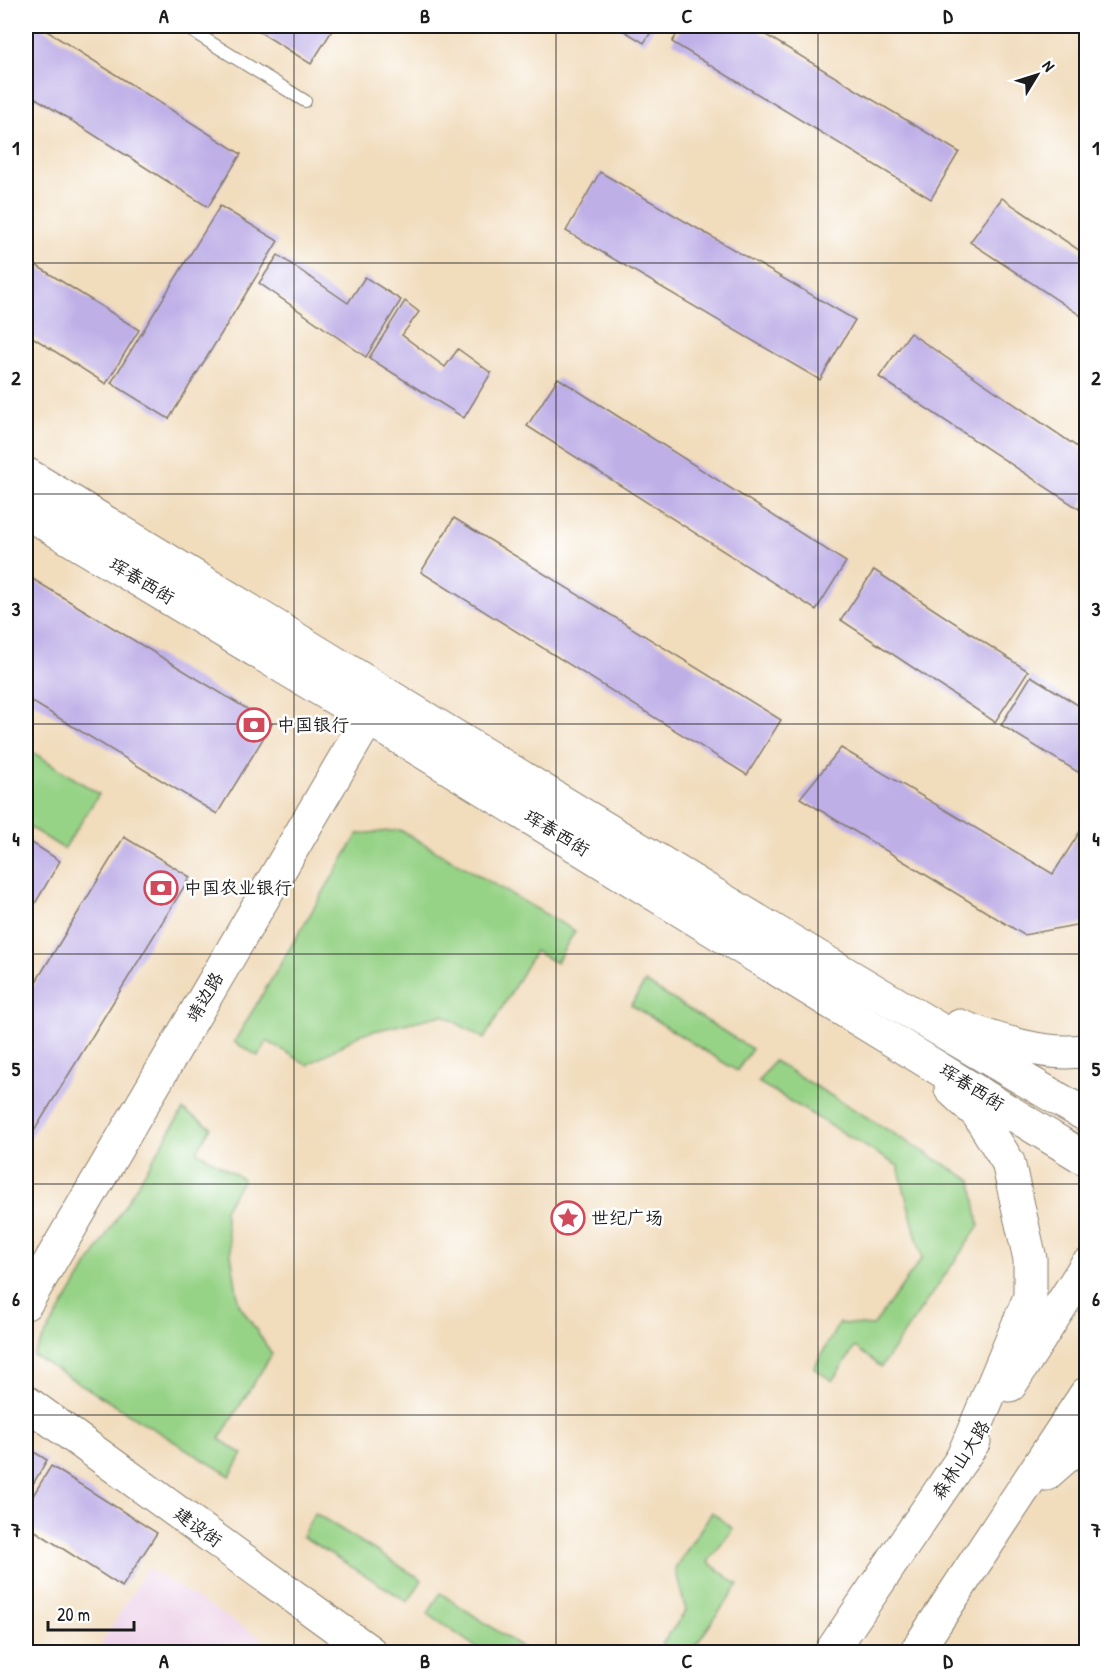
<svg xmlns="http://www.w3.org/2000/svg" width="1112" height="1678" font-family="'Patrick Hand','LXGW WenKai TC',sans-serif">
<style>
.built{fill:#edd1e9}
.green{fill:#97d387;stroke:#5a7852;stroke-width:1.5}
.building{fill:#beafe7}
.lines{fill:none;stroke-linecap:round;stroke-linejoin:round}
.lane-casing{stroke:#867c6c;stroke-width:14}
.secondary-casing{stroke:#867c6c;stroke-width:35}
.primary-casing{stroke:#867c6c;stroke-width:35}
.lane{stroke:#fff;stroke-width:12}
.secondary{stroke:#fff;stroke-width:33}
.primary{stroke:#fff;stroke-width:33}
.grid{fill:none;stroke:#1c1c1c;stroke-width:1.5;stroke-opacity:0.55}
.labels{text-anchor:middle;stroke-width:5;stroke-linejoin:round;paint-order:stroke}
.street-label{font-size:18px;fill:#1c1c1c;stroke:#fff}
.poi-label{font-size:18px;fill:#1c1c1c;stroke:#fff;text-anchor:start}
.neatline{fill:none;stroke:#1c1c1c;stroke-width:2}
.grid-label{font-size:20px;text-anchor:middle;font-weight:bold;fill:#1c1c1c}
</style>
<rect width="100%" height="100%" fill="#fff"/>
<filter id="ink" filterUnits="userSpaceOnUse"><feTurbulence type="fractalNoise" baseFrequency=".0167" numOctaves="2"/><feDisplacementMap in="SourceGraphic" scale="12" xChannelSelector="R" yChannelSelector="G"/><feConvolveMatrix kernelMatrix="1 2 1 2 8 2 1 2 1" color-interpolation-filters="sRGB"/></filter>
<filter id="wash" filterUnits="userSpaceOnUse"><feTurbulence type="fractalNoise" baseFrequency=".008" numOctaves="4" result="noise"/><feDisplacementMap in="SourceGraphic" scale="24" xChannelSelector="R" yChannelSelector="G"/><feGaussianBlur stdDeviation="1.35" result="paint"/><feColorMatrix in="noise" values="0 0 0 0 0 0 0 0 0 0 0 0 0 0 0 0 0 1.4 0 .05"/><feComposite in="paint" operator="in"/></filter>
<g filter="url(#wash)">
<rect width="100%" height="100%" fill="#f1dcbc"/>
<path class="built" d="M147,1568L284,1652H98L105,1637Z"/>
<g class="green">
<path d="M26,748L99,794L64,849L26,825Z"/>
<path d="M400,830L575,931L556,963L535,951L484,1039L443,1015L361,1034L308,1065L267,1041L258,1056L234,1042L358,834Z"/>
<path d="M645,982L752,1049L737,1071L631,1005Z"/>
<path d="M774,1061L972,1181L979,1226L881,1367L855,1347L832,1381L814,1368L839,1323L873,1326L922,1258L898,1166L758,1082Z"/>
<path d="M183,1110L211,1127L197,1151L243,1179L224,1210L239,1304L272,1354L219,1439L243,1454L230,1476L33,1355Z"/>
<path d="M712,1512L733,1529L708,1562L738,1585L691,1652H656L686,1611L675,1568Z"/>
<path d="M315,1513L422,1580L408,1602L302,1536Z"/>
<path d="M440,1593L529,1652H483L428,1614Z"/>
</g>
<g id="blocks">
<g class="building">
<path d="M26,26H39L241,154L208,207L26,92Z"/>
<path d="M250,26H335L311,64Z"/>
<path d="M616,26H655L644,43Z"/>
<path d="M682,26H751L959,152L931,199L672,42Z"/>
<path d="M600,172L855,320L820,380L566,231Z"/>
<path d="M1002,198L1086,255V319L970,242Z"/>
<path d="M220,206L278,241L169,419L111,383Z"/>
<path d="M278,255L348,303L365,277L401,300L366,357L259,283Z"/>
<path d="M26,259L139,330L106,384L26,333Z"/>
<path d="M405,301L419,312L402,335L445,367L458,349L491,373L464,418L369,358Z"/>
<path d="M910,333L1086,453V497L1079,509L879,377Z"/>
<path d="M558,378L846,562L816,610L527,426Z"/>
<path d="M454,518L781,720L747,775L421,572Z"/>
<path d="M874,570L1028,671L995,722L841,620Z"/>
<path d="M26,575L272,724L217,814L26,698Z"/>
<path d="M1031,676L1086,710V777L1001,725Z"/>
<path d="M841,748L1053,874L1086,822V923L1024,935L800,798Z"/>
<path d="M124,837L190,877L26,1144V998Z"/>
<path d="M26,839L60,861L26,919Z"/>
<path d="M26,1447L47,1460L26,1496Z"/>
<path d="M51,1466L157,1533L122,1587L26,1525V1507Z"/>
</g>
</g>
</g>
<g filter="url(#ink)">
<use href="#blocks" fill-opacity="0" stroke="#867c6c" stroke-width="1.5"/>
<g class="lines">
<defs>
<path id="lane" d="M184,26L305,101"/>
<g id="secondary">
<path d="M26,1303L382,695"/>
<path d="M26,1402L370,1652"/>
</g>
<g id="primary">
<path d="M26,474C379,688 729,909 1086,1115"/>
<path d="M26,512L368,718L1086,1159"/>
<path d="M960,1026C993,1040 1051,1058 1086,1050"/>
<path d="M951,1089L978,1114L1008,1162L1030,1259V1297L962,1459"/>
<path d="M1010,1385L1086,1266"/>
<path d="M1046,1474L1086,1439"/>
<path d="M831,1652L974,1441"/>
<path d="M916,1652L1086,1394"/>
</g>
</defs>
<use href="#lane" class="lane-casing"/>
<use href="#secondary" class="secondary-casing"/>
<use href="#primary" class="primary-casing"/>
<use href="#lane" class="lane"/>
<use href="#secondary" class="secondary"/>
<use href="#primary" class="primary"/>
</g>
</g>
<path class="grid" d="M294,26V1652M556,26V1652M818,26V1652M26,263H1086M26,494H1086M26,724H1086M26,954H1086M26,1184H1086M26,1415H1086"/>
<defs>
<symbol id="bank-ring" viewBox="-11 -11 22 22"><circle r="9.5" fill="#fff" stroke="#d1495b" stroke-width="1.5"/><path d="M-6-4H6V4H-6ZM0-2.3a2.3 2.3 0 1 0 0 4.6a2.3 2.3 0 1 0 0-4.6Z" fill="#d1495b"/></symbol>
<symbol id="sight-ring" viewBox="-11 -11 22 22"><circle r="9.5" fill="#fff" stroke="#d1495b" stroke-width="1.5"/><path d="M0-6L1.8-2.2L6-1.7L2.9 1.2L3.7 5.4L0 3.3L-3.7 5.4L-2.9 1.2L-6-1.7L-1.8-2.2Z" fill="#d1495b"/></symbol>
</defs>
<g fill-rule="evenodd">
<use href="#bank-ring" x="235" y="706" width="38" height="38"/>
<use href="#bank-ring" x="142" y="869" width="38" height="38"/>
<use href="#sight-ring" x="549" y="1199" width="38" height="38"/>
</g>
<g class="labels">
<g class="street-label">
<text transform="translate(142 581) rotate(31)" y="6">珲春西街</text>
<text transform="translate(557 833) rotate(31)" y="6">珲春西街</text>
<text transform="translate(205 997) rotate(-60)" y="6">靖边路</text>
<text transform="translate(972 1087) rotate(32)" y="6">珲春西街</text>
<text transform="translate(961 1460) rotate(-57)" y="6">森林山大路</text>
<text transform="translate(198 1527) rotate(36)" y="6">建设街</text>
</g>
<g class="poi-label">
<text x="277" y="731">中国银行</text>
<text x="184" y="894">中国农业银行</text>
<text x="591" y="1224">世纪广场</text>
</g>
</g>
<rect width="1112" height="1678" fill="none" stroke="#fff" stroke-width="66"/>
<g transform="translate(1037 75) rotate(52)" stroke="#ffffff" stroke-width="4.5" paint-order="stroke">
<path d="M0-4.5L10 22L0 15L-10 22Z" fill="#1c1c1c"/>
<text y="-9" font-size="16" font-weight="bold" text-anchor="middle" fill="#1c1c1c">N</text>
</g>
<path d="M48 1621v9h86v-9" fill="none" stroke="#1c1c1c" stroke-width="3"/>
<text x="57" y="1621" font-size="18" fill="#1c1c1c" stroke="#ffffff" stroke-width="4.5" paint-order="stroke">20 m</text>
<rect x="33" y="33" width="1046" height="1612" class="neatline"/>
<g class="grid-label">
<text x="164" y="23">A</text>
<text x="425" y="23">B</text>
<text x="687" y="23">C</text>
<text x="948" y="23">D</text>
<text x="16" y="155">1</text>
<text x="1096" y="155">1</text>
<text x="16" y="385">2</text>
<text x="1096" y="385">2</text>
<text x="16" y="616">3</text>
<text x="1096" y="616">3</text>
<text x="16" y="846">4</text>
<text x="1096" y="846">4</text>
<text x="16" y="1076">5</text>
<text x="1096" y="1076">5</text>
<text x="16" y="1306">6</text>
<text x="1096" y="1306">6</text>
<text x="16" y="1537">7</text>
<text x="1096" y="1537">7</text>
<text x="164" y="1668">A</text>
<text x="425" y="1668">B</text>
<text x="687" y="1668">C</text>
<text x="948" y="1668">D</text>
</g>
</svg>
